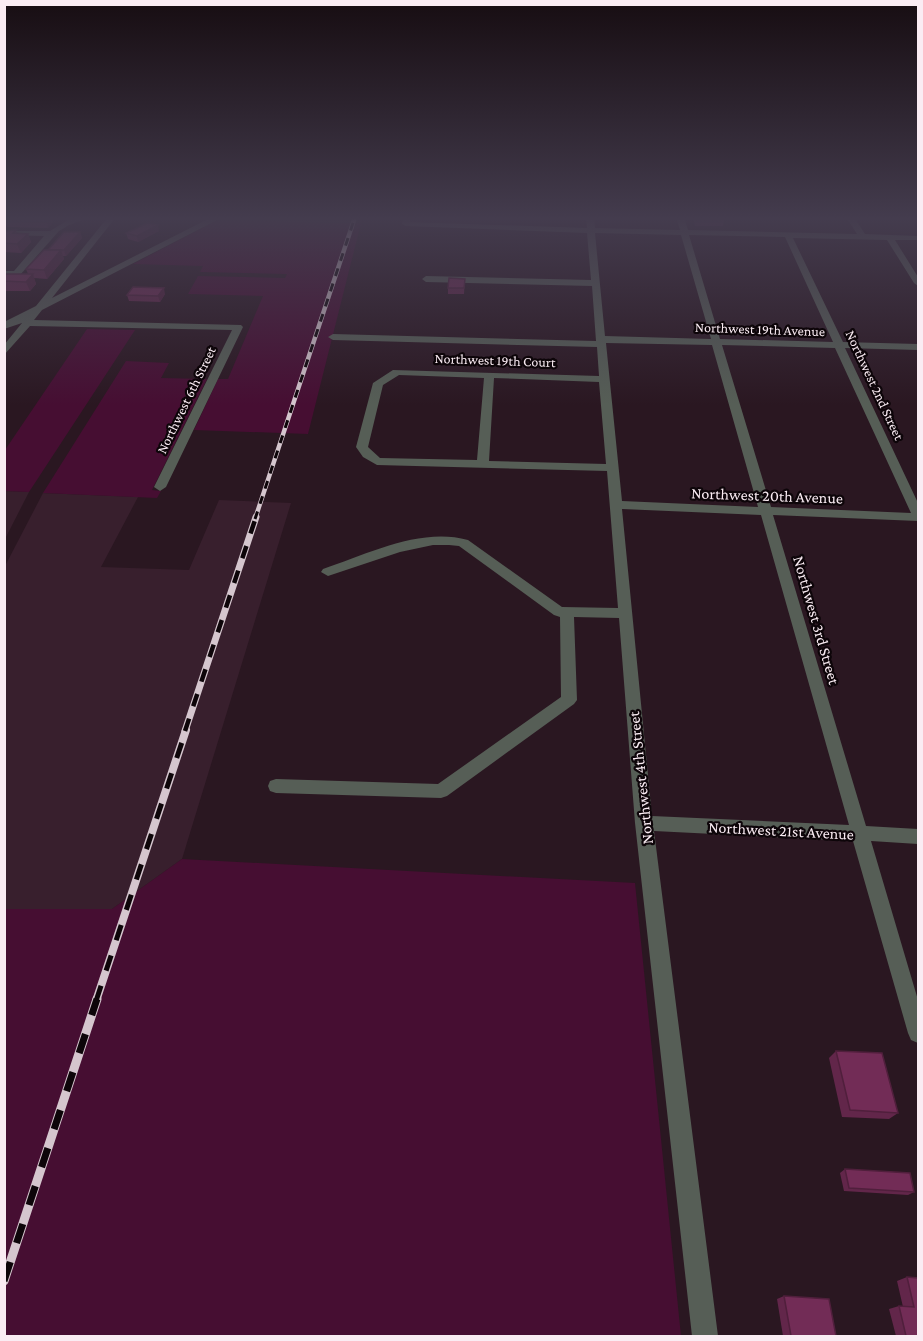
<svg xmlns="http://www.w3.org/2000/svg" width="923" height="1341" font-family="'Crimson Pro',serif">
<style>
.built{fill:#381f2d}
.green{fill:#460e32}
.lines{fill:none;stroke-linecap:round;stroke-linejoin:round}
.minor{fill:#565e56;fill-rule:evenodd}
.rail-far3-casing{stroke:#d5c6ce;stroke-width:4.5}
.rail-far2-casing{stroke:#d5c6ce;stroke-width:7}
.rail-far1-casing{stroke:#d5c6ce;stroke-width:8}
.rail-casing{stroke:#d5c6ce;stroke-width:9}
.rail-far3{stroke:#0d0509;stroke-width:3;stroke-dasharray:8;stroke-linecap:butt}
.rail-far2{stroke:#0d0509;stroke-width:4.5;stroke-dasharray:13;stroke-linecap:butt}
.rail-far1{stroke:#0d0509;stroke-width:5;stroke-dasharray:16;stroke-linecap:butt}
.rail{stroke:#0d0509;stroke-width:7;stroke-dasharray:20;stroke-linecap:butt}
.wall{fill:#62264a}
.shaded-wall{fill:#501f3c}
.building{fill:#722c56;stroke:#501f3c;stroke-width:1.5}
.labels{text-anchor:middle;stroke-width:4.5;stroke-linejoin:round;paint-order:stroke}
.far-street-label{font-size:14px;fill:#faecf3;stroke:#0d0509}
.street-label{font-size:16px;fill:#faecf3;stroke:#0d0509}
</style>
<rect width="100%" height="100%" fill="#2a1721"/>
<g class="built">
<path d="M224,217H363L361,223L216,221Z"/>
<path d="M5,491L29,492L5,539Z"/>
<path d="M43,493L138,497L101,567L189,570L219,500L291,503L182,859L112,909H5L4,568Z"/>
</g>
<g class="green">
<path d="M216,221L361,223L308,434L194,430L218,379H228L263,296L188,294L198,276L285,278L287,274L200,272L203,266L133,264Z"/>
<path d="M87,329L135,330L29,492L5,491V450Z"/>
<path d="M126,361L169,363L161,378L207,379L152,490L161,491L157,498L43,493Z"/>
<path d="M182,859L635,883L681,1336H5V909H112Z"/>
</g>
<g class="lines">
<g class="minor">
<path d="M73,217H91L69,225L59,231L20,275L4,277V271H14L44,236L4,235V231H50Z"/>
<path d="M108,217H116L52,298L212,217H223L42,310L34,320L241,325L243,327L166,487L160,491L154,487L232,330L30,326L4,355V345L22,323L4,329V322L36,306Z"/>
<path d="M403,217H411L410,222L587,228L586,217H594L595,228L680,230L676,217H684L688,230L857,234L846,217H854L865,234L918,236V240H895L918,277V286L914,283L887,240L793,238L843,342L918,344V350L845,348L918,503V521L773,515L866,826L918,829V844L871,841L918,1000V1043L911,1040L908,1033L853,841L654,831L718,1336H692L635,823L619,618L574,617L577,700L574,704L447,796L441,798L276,793L270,791L268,786L270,781L276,779L438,784L561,697L560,617L554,615L459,546L449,545H433L400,552L328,576L321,572L323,569C368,554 420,527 468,540L562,607L618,608L607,471L377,465L363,457L356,447L373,383L393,370L599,376L597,347L333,340L328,337L333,334L596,341L592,286L426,282L422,279L426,276L591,280L587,233L406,226L402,224ZM595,233L681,235L711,339L605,336ZM689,235L785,237L833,342L720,339ZM606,343L712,345L758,507L622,501ZM722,345L835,348L911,513L771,507ZM399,375L484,378L477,460L380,458L368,447L383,385ZM494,378L599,382L606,464L489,461ZM622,509L761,515L849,825L652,816Z"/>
</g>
<defs>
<path id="rail-far3" d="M255,519L355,217"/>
<path id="rail-far2" d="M185,731L256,517"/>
<path id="rail-far1" d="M96,1001L186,730"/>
<path id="rail" d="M4,1281L97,999"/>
</defs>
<use href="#rail-far3" class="rail-far3-casing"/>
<use href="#rail-far2" class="rail-far2-casing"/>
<use href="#rail-far1" class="rail-far1-casing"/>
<use href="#rail" class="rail-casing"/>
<use href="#rail-far3" class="rail-far3"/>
<use href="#rail-far2" class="rail-far2"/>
<use href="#rail-far1" class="rail-far1"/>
<use href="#rail" class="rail"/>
</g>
<g class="wall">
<path d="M4,217H6L7,219L9,217H51L53,222L48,228L7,227L5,223H4Z"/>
<path d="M693,217H724L723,226H695Z"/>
<path d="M16,230L17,233L28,234L31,242L21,253L4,252V231Z"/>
<path d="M159,231L138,242L128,239L126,233Z"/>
<path d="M80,232L82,238L66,256H63L64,259L47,279L34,278L36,284L30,291H4V274H28L26,269Z"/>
<path d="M465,279L464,294H448V288Z"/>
<path d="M165,294L160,302L129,301L127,295Z"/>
<path d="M836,1051L898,1113L889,1119L842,1117L829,1058Z"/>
<path d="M845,1169L914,1192L908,1195L844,1191L840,1173Z"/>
<path d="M907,1277L918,1278V1336H896L889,1309L899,1306L903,1307L897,1281Z"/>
<path d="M784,1296L836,1336H783L777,1299Z"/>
</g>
<g class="shaded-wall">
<path d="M50,217H51L53,222L48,228L46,222Z"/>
<path d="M158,225L159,231L138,242L137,236Z"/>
<path d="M80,232L82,238L66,256L64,250Z"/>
<path d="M28,234L31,242L21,253L17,244Z"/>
<path d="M61,250L64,259L47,279L44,270Z"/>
<path d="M33,274L36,284L30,291L26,282Z"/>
<path d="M164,288L165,294L160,302L158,296Z"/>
</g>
<g class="building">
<path d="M9,217H50L46,222L5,221Z"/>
<path d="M148,223L158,225L137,236L126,233Z"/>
<path d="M16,230L13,233L28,234L17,244L4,243V231Z"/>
<path d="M64,232H80L64,250H48Z"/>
<path d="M44,250H61L44,270L26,269Z"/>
<path d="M4,274H33L26,282L4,281Z"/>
<path d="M449,278L465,279L464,288H448Z"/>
<path d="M133,287L164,288L158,296L127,295Z"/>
<path d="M836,1051L882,1053L898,1113L850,1110Z"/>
<path d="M845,1169L910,1173L914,1192L849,1188Z"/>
<path d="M907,1277L918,1278V1336H906L899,1306L914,1307Z"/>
<path d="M784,1296L829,1299L836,1336H791Z"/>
</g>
<linearGradient id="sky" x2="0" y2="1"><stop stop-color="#170d12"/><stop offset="0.54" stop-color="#443c4e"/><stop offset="1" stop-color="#443c4e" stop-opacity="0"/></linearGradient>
<rect width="923" height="405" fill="url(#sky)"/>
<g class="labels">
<g class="far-street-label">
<text transform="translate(760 329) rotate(2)" y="5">Northwest 19th Avenue</text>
<text transform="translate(495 360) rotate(2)" y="5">Northwest 19th Court</text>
<text transform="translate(875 385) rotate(65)" y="5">Northwest 2nd Street</text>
<text transform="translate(186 400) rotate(-64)" y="5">Northwest 6th Street</text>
</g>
<g class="street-label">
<text transform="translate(767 495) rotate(2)" y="6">Northwest 20th Avenue</text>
<text transform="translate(817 620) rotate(74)" y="6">Northwest 3rd Street</text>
<text transform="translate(640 778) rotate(-96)" y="6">Northwest 4th Street</text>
<text transform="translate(781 830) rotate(3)" y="6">Northwest 21st Avenue</text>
</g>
</g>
<rect width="923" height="1341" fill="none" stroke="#faecf3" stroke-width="12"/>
</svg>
